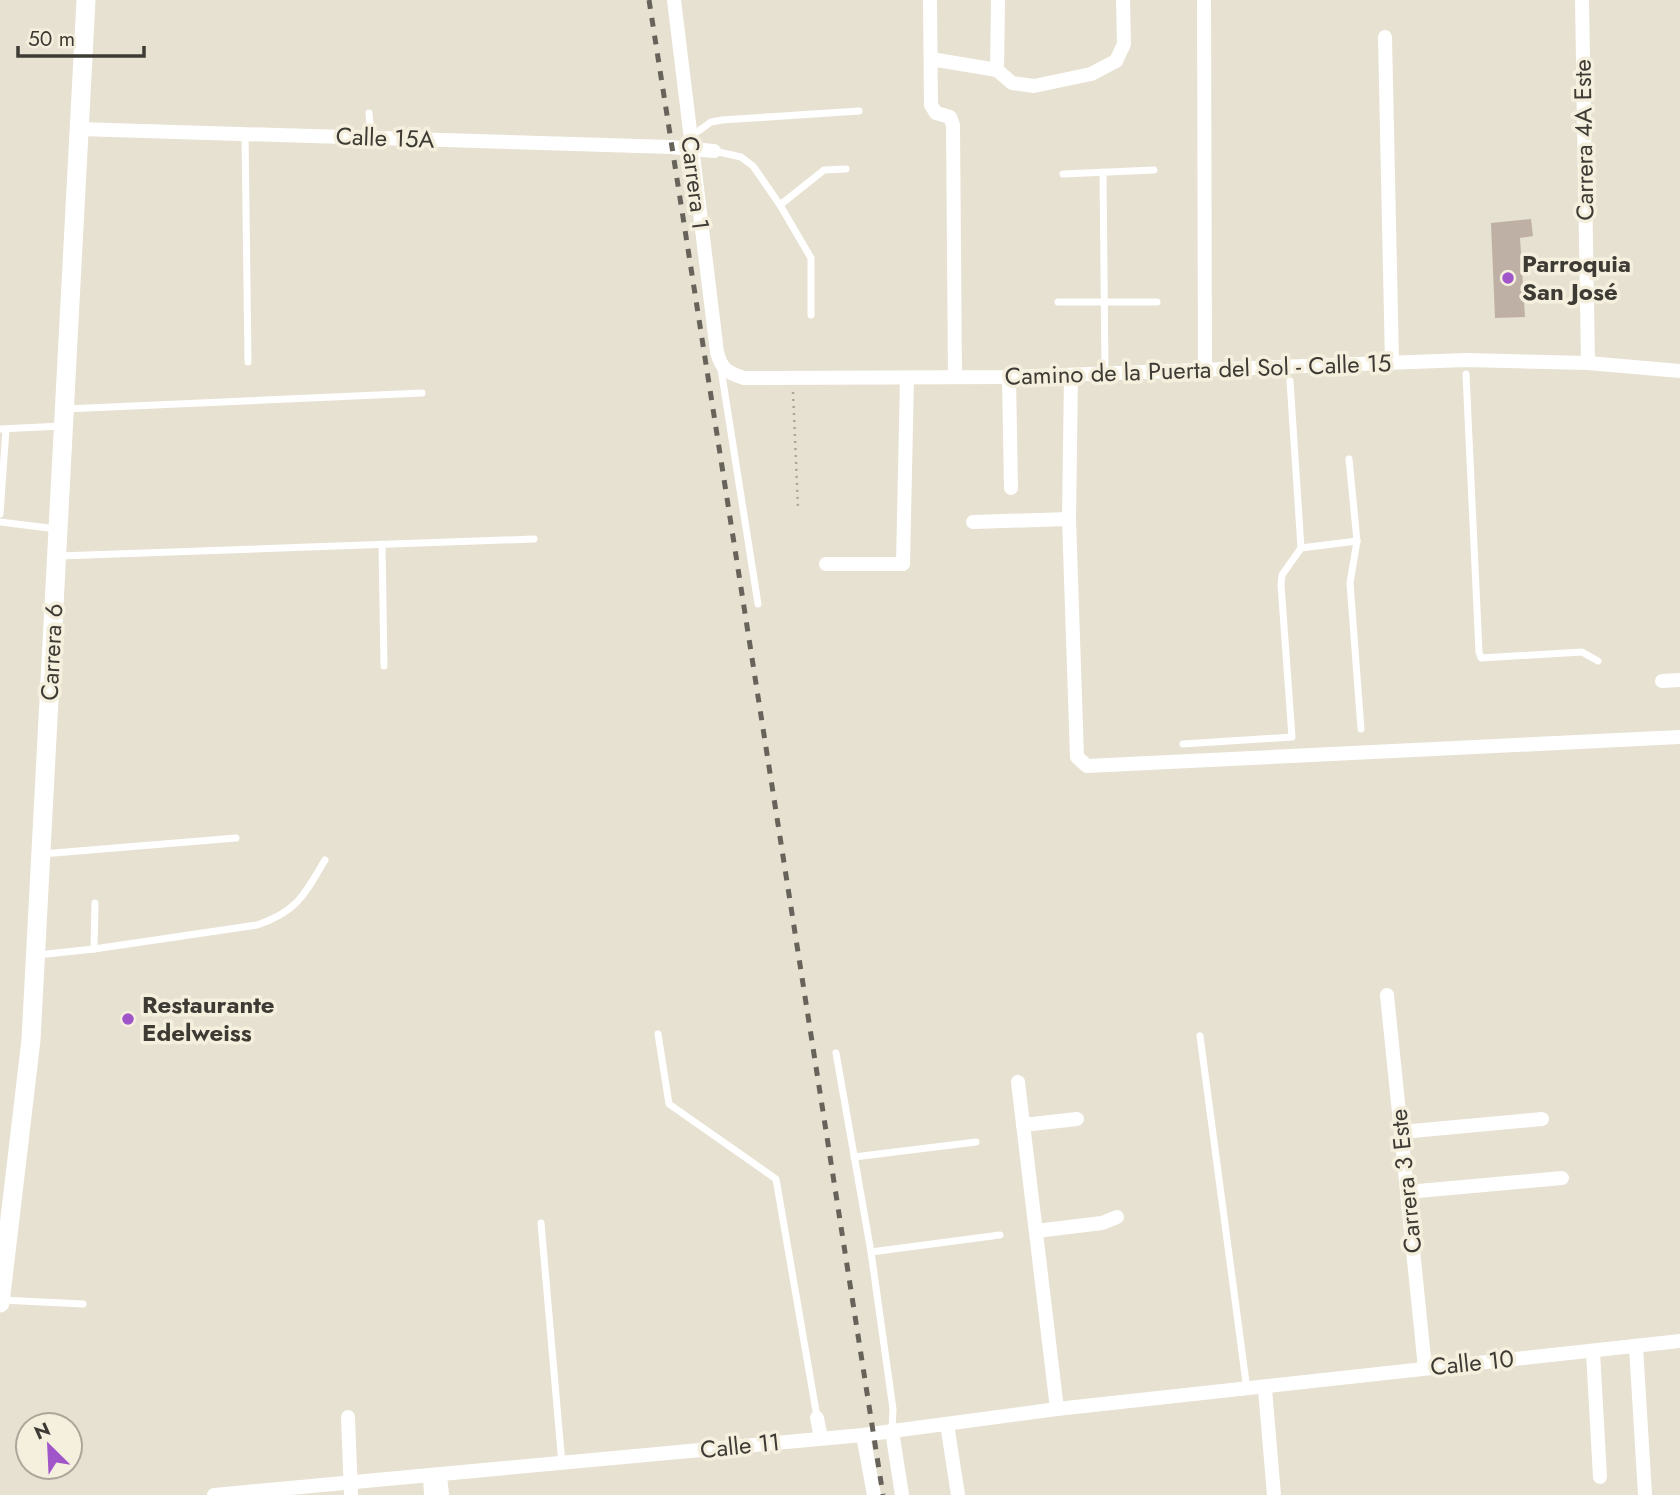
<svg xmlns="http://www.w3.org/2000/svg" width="1680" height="1495" font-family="Jost,sans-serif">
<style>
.building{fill:#beb0a4}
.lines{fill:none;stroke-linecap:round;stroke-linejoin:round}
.path{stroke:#aba79a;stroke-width:2.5;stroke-dasharray:2 5;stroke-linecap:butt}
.lane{stroke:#fff;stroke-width:7}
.street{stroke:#fff;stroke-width:14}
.secondary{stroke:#fff;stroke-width:19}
.rail{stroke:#67635b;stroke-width:5;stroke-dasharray:9 9;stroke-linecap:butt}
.poi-dot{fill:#a055c8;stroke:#f5efde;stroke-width:2.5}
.labels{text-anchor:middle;stroke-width:7;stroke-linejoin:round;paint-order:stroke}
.street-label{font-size:24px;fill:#3e3b35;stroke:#f5efde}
.poi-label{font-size:24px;font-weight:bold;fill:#3e3b35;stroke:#f5efde;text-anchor:start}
</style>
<rect width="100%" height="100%" fill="#e7e1d1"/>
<path class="building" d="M1531,219L1533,236L1520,238L1525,317L1495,318L1491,223Z"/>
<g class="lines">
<path class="path" d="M793,392L798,508"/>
<g class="lane">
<path d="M369,113L371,137"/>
<path d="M245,134L248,362"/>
<path d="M690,137L711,122L722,120L859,111"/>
<path d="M714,151L741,157L753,166L780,205L811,258V315"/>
<path d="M1103,172L1105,374"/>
<path d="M1063,174L1154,170"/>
<path d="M780,205L824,170L846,169"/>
<path d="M1058,302H1157"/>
<path d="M721,369L758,604"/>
<path d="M1466,374L1479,652L1481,658L1582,652L1598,661"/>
<path d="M65,409L422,393"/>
<path d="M0,429L62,426"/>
<path d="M1349,459L1357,541L1350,583L1361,729"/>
<path d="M0,514L6,429"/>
<path d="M0,522L57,529"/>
<path d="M382,544L384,666"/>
<path d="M1301,548L1357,541"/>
<path d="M59,556L534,539"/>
<path d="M1183,744L1292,737L1281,585L1282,575L1301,548L1290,381"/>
<path d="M42,854L236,838"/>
<path d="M94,949L257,925C297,912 304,895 325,860"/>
<path d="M37,955L94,949L95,903"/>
<path d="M658,1034L669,1104L776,1179L817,1417"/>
<path d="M1200,1036L1247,1390"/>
<path d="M836,1053L871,1252L893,1409L892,1431"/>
<path d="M854,1157L976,1142"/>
<path d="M541,1223L562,1464"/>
<path d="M871,1252L1000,1235"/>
<path d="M1,1300L83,1304"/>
</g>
<g class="street">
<path d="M674,0L717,352C721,369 728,373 744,378L1009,377L1466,360L1588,363L1680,371"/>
<path d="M930,0L931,105L936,113L950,117L953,125L955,377"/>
<path d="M1204,0L1205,370"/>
<path d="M1582,0L1588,363"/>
<path d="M1385,37L1392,363"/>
<path d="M931,59L997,70L1012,83L1034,86L1091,74L1116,61L1124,44L1123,0"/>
<path d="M997,70L998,0"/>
<path d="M79,129L671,147L714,151"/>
<path d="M1071,375L1069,519L1077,757L1087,766L1680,737"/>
<path d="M1009,377L1011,488"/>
<path d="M973,522L1069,519"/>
<path d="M826,564H903L907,378"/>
<path d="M1662,681L1680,680"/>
<path d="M1387,995L1425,1368"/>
<path d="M1018,1082L1057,1409"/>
<path d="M1023,1125L1077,1119"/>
<path d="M1401,1132L1542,1119"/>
<path d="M1407,1192L1562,1178"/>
<path d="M1036,1231L1102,1223L1117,1217"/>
<path d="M1636,1347L1645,1495"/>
<path d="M1593,1352L1600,1477"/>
<path d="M1265,1389L1274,1495"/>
<path d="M348,1417L351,1495"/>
<path d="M817,1418L821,1438"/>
<path d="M947,1424L958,1495"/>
<path d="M892,1431L902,1495"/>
<path d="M863,1435L874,1495"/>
<path d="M430,1476L431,1495"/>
<path d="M440,1476L442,1495"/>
<path d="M214,1495L863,1435L1057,1409L1680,1341"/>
</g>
<path class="secondary" d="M0,1303L31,1040L86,0"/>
<path class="rail" d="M649,0L883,1495"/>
</g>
<g class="poi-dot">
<circle cx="1508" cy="278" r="7"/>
<circle cx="128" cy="1019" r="7"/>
</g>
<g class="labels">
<g class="street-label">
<text transform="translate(385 138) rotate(2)" y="8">Calle 15A</text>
<text transform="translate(1584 140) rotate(-91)" y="8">Carrera 4A Este</text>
<text transform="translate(695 183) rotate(83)" y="8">Carrera 1</text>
<text transform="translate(1198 370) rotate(-2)" y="8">Camino de la Puerta del Sol - Calle 15</text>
<text transform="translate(52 652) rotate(-87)" y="8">Carrera 6</text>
<text transform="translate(1406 1181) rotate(-96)" y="8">Carrera 3 Este</text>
<text transform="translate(1472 1363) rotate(-6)" y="8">Calle 10</text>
<text transform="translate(740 1446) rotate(-6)" y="8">Calle 11</text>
</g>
<g class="poi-label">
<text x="1522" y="272">Parroquia<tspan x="1522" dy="28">San José</tspan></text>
<text x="142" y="1013">Restaurante<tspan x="142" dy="28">Edelweiss</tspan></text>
</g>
</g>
<g transform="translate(49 1446) rotate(336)"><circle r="33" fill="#f5efde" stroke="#aca79a" stroke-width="2"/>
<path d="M0-5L12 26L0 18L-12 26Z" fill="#a055c8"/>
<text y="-10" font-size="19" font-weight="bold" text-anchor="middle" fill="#3e3b35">N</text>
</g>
<path d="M18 46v10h126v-10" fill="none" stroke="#3e3b35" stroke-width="3.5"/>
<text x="28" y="46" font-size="21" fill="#3e3b35" stroke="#f5efde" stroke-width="5" paint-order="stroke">50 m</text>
</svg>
